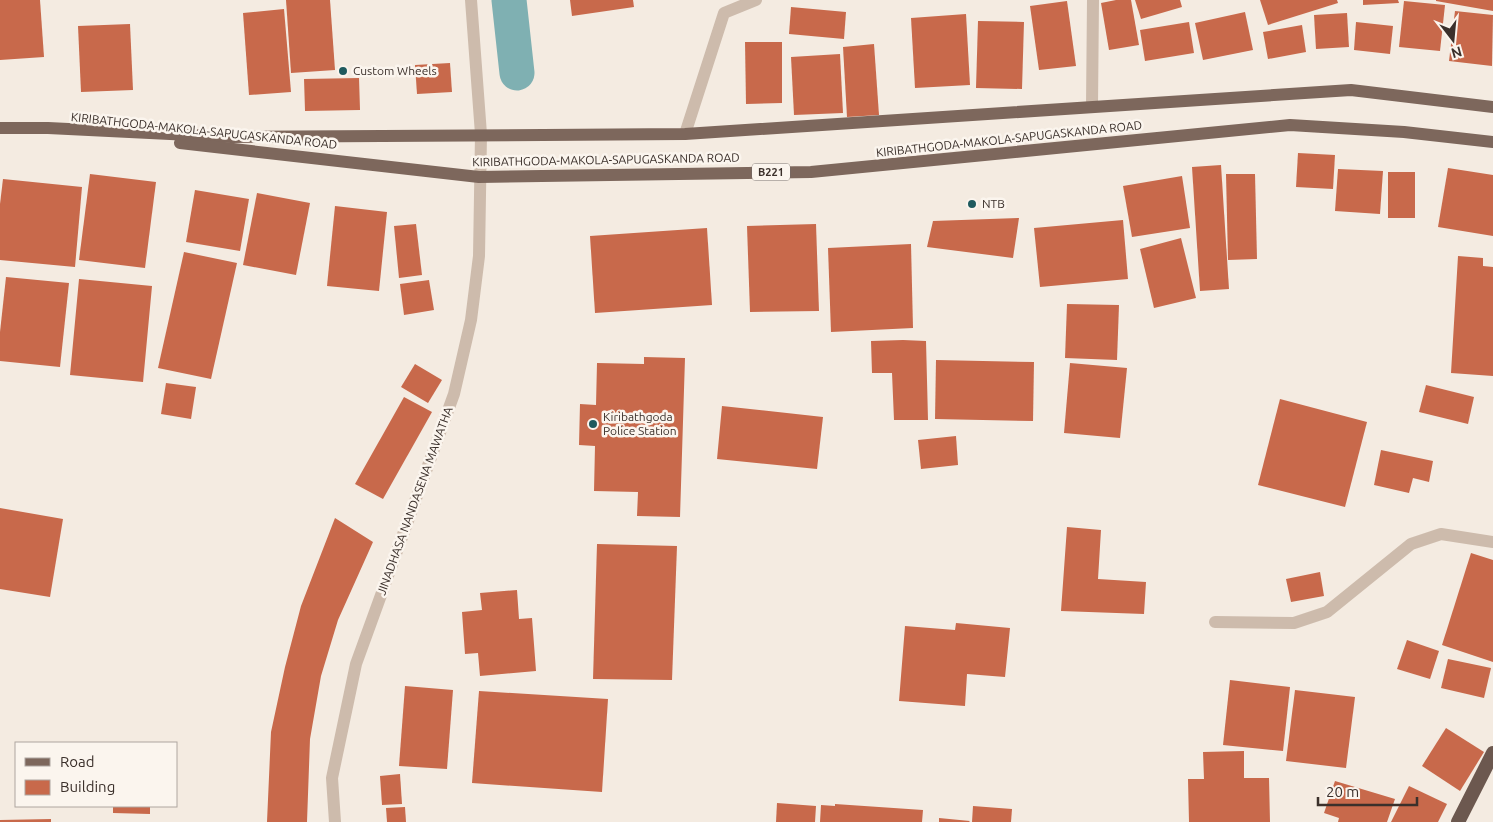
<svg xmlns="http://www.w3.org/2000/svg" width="1493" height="822" font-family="Ubuntu,sans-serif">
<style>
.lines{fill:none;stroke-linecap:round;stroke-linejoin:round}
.canal{stroke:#7fb0b2;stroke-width:35}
.building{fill:#c8694b}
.service{stroke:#cdbbac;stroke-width:12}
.minor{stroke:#cdbbac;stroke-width:12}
.tertiary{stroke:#cdbbac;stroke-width:12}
.primary{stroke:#7d675c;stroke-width:12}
.trunk{stroke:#6c584f;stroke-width:14}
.poi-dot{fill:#1f5a5e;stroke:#fbf5ee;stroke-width:2}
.labels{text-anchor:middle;stroke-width:5;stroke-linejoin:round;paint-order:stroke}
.shield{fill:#fbf5ee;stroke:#756b66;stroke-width:1}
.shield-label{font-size:11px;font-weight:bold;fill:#3b302b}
.poi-label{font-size:12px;fill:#3b302b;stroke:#fbf5ee;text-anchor:start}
.street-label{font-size:12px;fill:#3b302b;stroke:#fbf5ee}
</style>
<rect width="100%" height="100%" fill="#f4ebe1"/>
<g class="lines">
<path class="canal" d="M509,0L517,73"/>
</g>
<g class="building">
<path d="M0,0H40L44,57L0,60Z"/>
<path d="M286,0H330L335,70L291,73Z"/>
<path d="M570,0H633L634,7L572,16Z"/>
<path d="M1116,0H1131L1139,45L1109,50L1101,3Z"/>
<path d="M1135,0H1180L1182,7L1141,19Z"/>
<path d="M1260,0H1337L1338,3L1268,25Z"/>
<path d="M1363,0H1398L1399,3L1363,5Z"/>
<path d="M1436,0H1493V11L1436,1Z"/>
<path d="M1067,1L1076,66L1039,70L1030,6Z"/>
<path d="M1404,1L1445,5L1440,51L1399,47Z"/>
<path d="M791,7L846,12L844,39L789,34Z"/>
<path d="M284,9L291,92L249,95L243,13Z"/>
<path d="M1455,11L1493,15L1492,66L1449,61Z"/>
<path d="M1245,12L1253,50L1203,60L1195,23Z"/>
<path d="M1347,13L1349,47L1316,49L1314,15Z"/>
<path d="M966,14L970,85L915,88L911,18Z"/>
<path d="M978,21L1024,22L1022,89L976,88Z"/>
<path d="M1189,22L1194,53L1145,61L1140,30Z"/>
<path d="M1356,22L1393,26L1390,54L1354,50Z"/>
<path d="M130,24L133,90L81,92L78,26Z"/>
<path d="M1302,25L1306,52L1268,59L1263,32Z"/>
<path d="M745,42H782V103L746,104Z"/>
<path d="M874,44L879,115L847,117L843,47Z"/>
<path d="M840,54L843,113L794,115L791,57Z"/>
<path d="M450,63L452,92L417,94L415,65Z"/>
<path d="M359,78L360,110L305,111L304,79Z"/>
<path d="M1298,153L1335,155L1333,189L1296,187Z"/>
<path d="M1221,165L1229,289L1200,291L1192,167Z"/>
<path d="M1448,168L1493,175V236L1438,227Z"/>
<path d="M1338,169L1383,171L1380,214L1335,211Z"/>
<rect x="1388" y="172" width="27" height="46"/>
<path d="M90,174L156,182L145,268L79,260Z"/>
<path d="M1226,174H1255L1257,259L1228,260Z"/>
<path d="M1182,176L1190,228L1132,237L1123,186Z"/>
<path d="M3,179L82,187L75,267L0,260V204Z"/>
<path d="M195,190L249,199L240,251L186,242Z"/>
<path d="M257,193L310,203L296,275L243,265Z"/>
<path d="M335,206L387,212L379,291L327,286Z"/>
<path d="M1019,218L1013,258L927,247L933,221Z"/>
<path d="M1123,220L1128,279L1040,287L1034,228Z"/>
<path d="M416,224L422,275L399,278L394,226Z"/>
<path d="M816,224L819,311L750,312L747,226Z"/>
<path d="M707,228L712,305L595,313L590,236Z"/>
<path d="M1181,238L1196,298L1154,308L1140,249Z"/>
<path d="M911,244L913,328L831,332L828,248Z"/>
<path d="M184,252L237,263L211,379L158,368Z"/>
<path d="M1458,256L1483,258V266L1493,267V376L1451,373Z"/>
<path d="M6,277L69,283L60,367L0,361V332Z"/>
<path d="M79,279L152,286L143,382L70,375Z"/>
<path d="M429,280L434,310L404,315L400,284Z"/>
<path d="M1067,304L1119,305L1117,360L1065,358Z"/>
<path d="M903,340L926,341L928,420H894L892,373H872L871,341Z"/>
<path d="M644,357L685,358L680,517L637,516L638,492L594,491L595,446L579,445L580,404L596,405L597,363L644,364Z"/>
<path d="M936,360L1034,362L1033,421L935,419Z"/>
<path d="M1070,363L1127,368L1120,438L1064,433Z"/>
<path d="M415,364L442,380L428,403L401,387Z"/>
<path d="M166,383L196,387L191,419L161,414Z"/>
<path d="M1426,385L1474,397L1468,424L1419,412Z"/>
<path d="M404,397L432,412L383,499L355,484Z"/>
<path d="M1280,399L1367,422L1345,507L1258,485Z"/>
<path d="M722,406L823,417L817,469L717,459Z"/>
<path d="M956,436L958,465L921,469L918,440Z"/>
<path d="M1381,450L1433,461L1429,482L1413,478L1409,493L1374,485Z"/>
<path d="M0,508L63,519L50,597L0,589Z"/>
<path d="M335,518L373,542L338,620L321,676L310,739L307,822H267L271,732L285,667L301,606Z"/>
<path d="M1067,527L1101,530L1098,579L1146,582L1144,614L1061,611Z"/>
<path d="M597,544L677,546L672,680L593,679Z"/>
<path d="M1471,553L1493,560V662L1442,645Z"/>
<path d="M1320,572L1324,596L1291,602L1286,579Z"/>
<path d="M517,590L519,619L532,618L536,671L480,676L478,653L465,654L462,612L482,610L480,593Z"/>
<path d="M956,623L1010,628L1005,677L967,674L965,706L899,701L905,626L955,630Z"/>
<path d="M1407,640L1439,651L1430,679L1397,669Z"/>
<path d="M1448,659L1491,668L1484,698L1441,688Z"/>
<path d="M1230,680L1290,687L1283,751L1223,745Z"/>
<path d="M405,686L453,690L447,769L399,766Z"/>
<path d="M1295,690L1355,697L1346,768L1286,761Z"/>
<path d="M479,691L608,699L602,792L472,783Z"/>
<path d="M1446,728L1484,752L1460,791L1422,766Z"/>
<path d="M1244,751V778H1269L1270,822H1189L1188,779H1204L1203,752Z"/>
<path d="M400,774L402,804L382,805L380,776Z"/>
<path d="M1335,781L1395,799L1387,822H1338L1339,818L1324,813Z"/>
<path d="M1409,786L1447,804L1438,822H1391Z"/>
<path d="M777,803L816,806L815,822H776Z"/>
<path d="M835,804L923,810L922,822H820L821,805L835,806Z"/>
<path d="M113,806H150V814L113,813Z"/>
<path d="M973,806L1012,809L1011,822H972Z"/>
<path d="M405,807L406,822H387L386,808Z"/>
<path d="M939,818L970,821L969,822H939Z"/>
<path d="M51,819V822H0V820Z"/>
</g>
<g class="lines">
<g class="service">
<path d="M685,134L724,13L756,0"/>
<path d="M1215,622L1294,623L1327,612L1411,544L1441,534L1493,542"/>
</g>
<g class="minor">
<path d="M471,0L481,134"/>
<path d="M1092,106L1093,0"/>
</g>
<path class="tertiary" d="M335,822L332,778L356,664L454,394L471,320L479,256L481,134"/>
<g class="primary">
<path d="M0,128H48L231,137L685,134L1351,90L1493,107"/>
<path d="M180,143L479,177L811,172L1290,125L1404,132L1493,142"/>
</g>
<path class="trunk" d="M1458,822L1493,753"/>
</g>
<g class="poi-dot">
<circle cx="343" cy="71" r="5"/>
<circle cx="972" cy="204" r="5"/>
<circle cx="593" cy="424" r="5"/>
</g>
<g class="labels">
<rect class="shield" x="752" y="163.5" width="38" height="17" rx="4"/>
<g class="shield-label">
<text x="771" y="176">B221</text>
</g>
<g class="poi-label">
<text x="353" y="75">Custom Wheels</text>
<text x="982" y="208">NTB</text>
<text x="603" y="421">Kiribathgoda<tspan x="603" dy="14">Police Station</tspan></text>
</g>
<g class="street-label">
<text transform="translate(204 131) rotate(6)" y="4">KIRIBATHGODA-MAKOLA-SAPUGASKANDA ROAD</text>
<text transform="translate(1009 139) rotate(-6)" y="4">KIRIBATHGODA-MAKOLA-SAPUGASKANDA ROAD</text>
<text transform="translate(606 160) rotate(-1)" y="4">KIRIBATHGODA-MAKOLA-SAPUGASKANDA ROAD</text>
<text transform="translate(415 501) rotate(-70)" y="4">JINADHASA NANDASENA MAWATHA</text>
</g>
</g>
<rect x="15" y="742" width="162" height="65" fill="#fbf5ee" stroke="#aea6a0"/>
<rect x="25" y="758" width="25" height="8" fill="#7d675c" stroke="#aea6a0"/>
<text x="60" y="767" font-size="15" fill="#3b302b">Road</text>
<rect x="25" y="780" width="25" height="15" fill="#c8694b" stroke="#aea6a0"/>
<text x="60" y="792" font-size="15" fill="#3b302b">Building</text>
<g transform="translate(1453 40) rotate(164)" stroke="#fbf5ee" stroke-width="4" paint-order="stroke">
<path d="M0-4L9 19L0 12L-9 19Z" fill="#3b302b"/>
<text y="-8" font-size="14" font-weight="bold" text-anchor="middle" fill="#3b302b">N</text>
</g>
<path d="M1318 797v8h99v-8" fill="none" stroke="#3b302b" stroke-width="2.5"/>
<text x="1326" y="797" font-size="15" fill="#3b302b" stroke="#fbf5ee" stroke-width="4" paint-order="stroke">20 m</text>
</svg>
